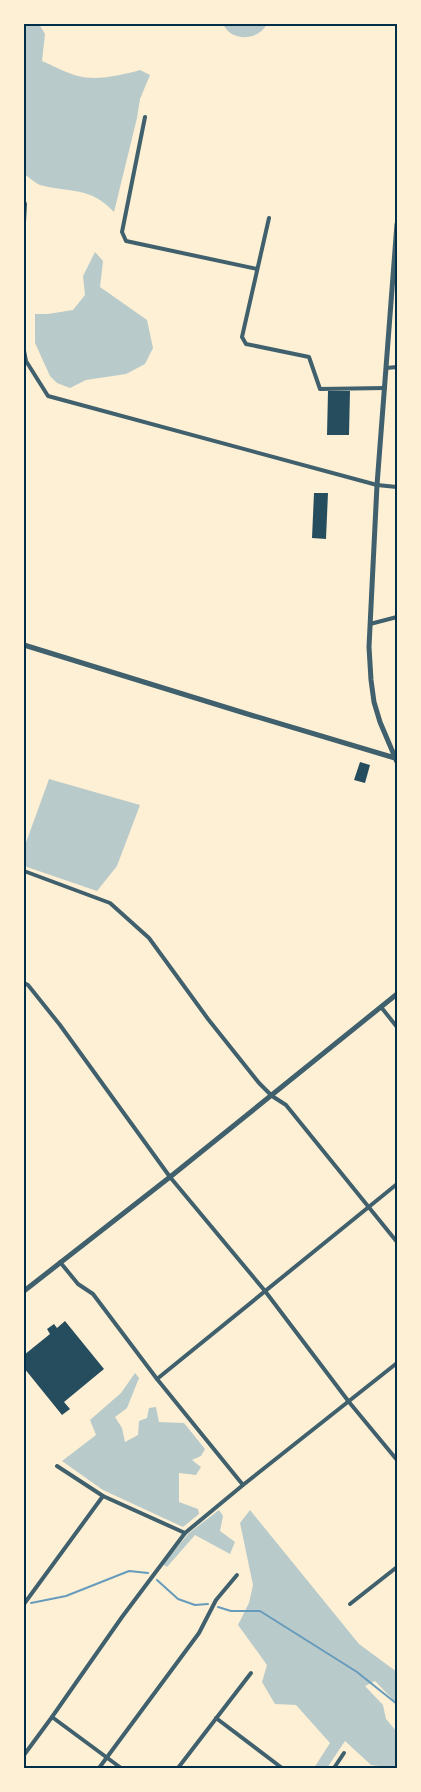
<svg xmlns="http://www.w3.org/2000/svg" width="421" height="1792" font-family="'Roboto Condensed',sans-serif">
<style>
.green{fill:#b9caca}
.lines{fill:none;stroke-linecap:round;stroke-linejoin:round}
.stream{stroke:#669bbc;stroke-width:2}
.building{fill:#264d5e}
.minor{stroke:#3f606c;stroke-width:4}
.tertiary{stroke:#3f606c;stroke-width:5}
.neatline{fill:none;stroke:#003049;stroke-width:2}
</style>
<rect width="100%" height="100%" fill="#fdf0d5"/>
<g class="green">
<path d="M24,24H39L45,34L42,61C54,66 66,73 78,76C96,81 123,75 140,70L150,75L140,99L137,118L114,212C90,186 70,193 40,185C35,183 29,177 24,174Z"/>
<path d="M223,24H267C258,41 231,42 223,24Z"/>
<path d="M95,252L103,261L100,287L147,320L153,348L145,364L126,374L86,380L70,388L57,383L50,376L35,343V314H48L73,310L85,295L83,276Z"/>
<path d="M49,779L140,805L117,866L97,891L24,866V848Z"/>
<path d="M135,1373L139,1378L127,1408L115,1417L122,1428L125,1442L138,1435L139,1421L147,1418L149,1408L156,1407L159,1422L184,1423L205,1449L201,1456L192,1460L201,1467L196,1475L179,1473V1502L198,1509L199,1514L183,1527L103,1490L62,1461L96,1435L90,1420L121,1393Z"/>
<path d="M219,1510L223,1516L220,1531L235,1542L230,1554L195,1535L167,1567L163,1564L189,1533Z"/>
<path d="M250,1510L359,1644L397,1672V1704L375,1681L365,1686L383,1705L386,1719L397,1732V1768L371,1765L345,1741L327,1768H314L330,1743L296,1705L275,1704L262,1682L267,1665L238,1625L249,1603L253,1585L240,1523Z"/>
</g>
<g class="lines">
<g class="stream">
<path d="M157,1580L178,1599L195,1605L208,1604"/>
<path d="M31,1603L66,1596L129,1571L148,1573"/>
<path d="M218,1607L231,1611H260L357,1672L397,1704"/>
</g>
</g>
<g class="building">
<path d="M328,391H350L349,435H327Z"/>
<path d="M314,493H328L326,539L312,538Z"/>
<path d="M360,762L370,765L365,783L354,780Z"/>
<path d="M65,1321L104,1369L64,1402L70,1409L62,1415L24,1368V1355L50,1334L47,1329L54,1324L57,1328Z"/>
</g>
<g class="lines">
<g class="minor">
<path d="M145,117L122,232L126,241L257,269"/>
<path d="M24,202L25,204L24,222"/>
<path d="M269,218L242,337L246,344L309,357L320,389L385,388"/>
<path d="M24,351L26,361L48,396L377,485L397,487"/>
<path d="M386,368L397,367"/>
<path d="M370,624L397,617"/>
<path d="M24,871L110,903L149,938L208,1019L259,1083L272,1096L286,1105L397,1242"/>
<path d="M24,983L28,985L60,1025L170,1177L265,1291L349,1402L397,1460"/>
<path d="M381,1007L397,1027"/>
<path d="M60,1262L78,1284L93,1294L157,1379L243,1485"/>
<path d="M157,1379L397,1184"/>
<path d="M57,1466L103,1496L185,1533"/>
<path d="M24,1604L103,1496"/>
<path d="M350,1604L397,1567"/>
<path d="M52,1717L121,1768"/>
<path d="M216,1718L282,1768"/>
<path d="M24,1755L52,1717L122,1617L185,1533L243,1485L397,1363"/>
<path d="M99,1768L199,1633L216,1600L237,1575"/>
<path d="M178,1768L251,1673"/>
<path d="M334,1768L344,1753"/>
</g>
<g class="tertiary">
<path d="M397,224L377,485L369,647L371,680L374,702L380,722L397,762"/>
<path d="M24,645L254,716L395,758"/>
<path d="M24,1291L170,1177L397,994"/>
</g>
</g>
<rect width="421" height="1792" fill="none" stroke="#fdf0d5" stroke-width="50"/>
<rect x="25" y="25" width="371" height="1742" class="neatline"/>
</svg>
